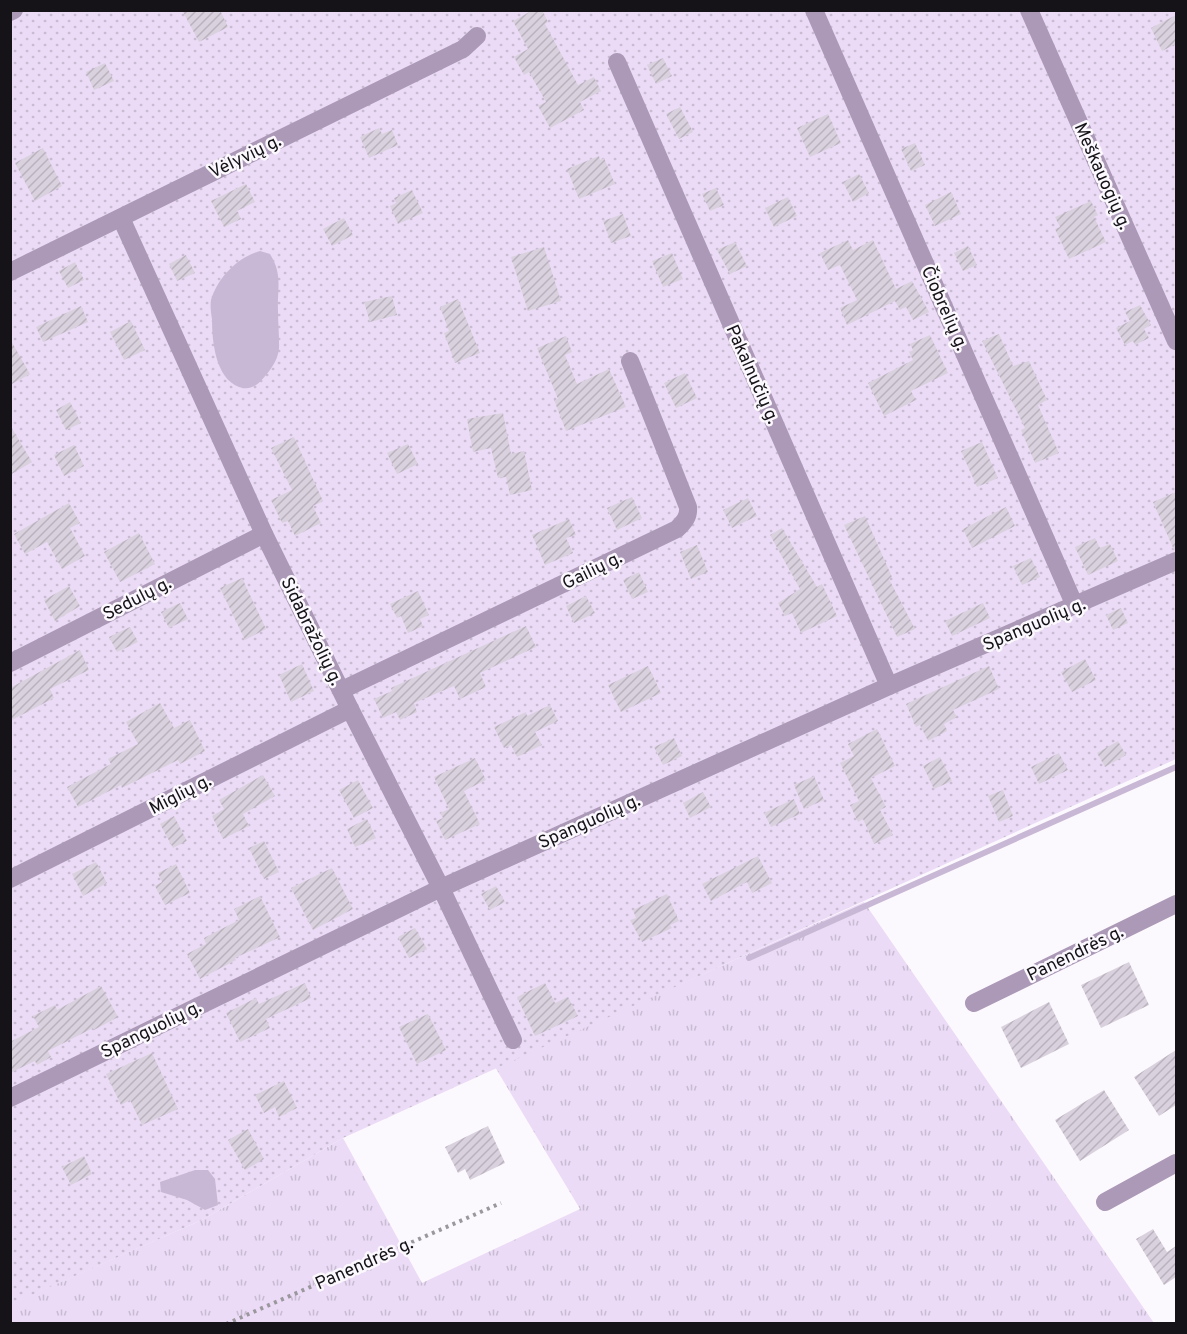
<svg xmlns="http://www.w3.org/2000/svg" width="1187" height="1334" font-family="Overpass,sans-serif">
<style>
.grass{fill:url(#grass-tufts)}
.garden{fill:url(#garden-dots)}
.water{fill:#c9b8d5}
.lines{fill:none;stroke-linecap:round;stroke-linejoin:round}
.stream{stroke:#c9b8d5;stroke-width:6}
.building{fill:url(#building-hatch)}
.path{stroke:#9b989d;stroke-width:4;stroke-dasharray:3 4.5;stroke-linecap:butt}
.street{stroke:#ab99b7;stroke-width:18}
.labels{text-anchor:middle;stroke-width:5;stroke-linejoin:round;paint-order:stroke}
.street-label{font-size:18px;fill:#161318;stroke:#fcf9fe}
</style>
<defs>
<pattern id="grass-tufts" width="24" height="20" patternUnits="userSpaceOnUse" patternTransform="scale(1.5)"><rect width="24" height="20" fill="#ebdbf6"/><path d="M3 7l-1-3M5 7V3M7 7l1-3M15 17l-1-3M17 17v-4M19 17l1-3" fill="none" stroke="#c9bbd2"/></pattern>
<pattern id="garden-dots" width="8" height="8" patternUnits="userSpaceOnUse" patternTransform="scale(1.5)"><rect width="8" height="8" fill="#ebdbf6"/><path d="M2 2h.1M6 6h.1" fill="none" stroke="#c9bbd2" stroke-width="1.8" stroke-linecap="round"/></pattern>
<pattern id="building-hatch" width="6" height="6" patternUnits="userSpaceOnUse" patternTransform="scale(1.5)"><rect width="6" height="6" fill="#d9d2de"/><path d="M-1 1l2-2M0 6l6-6M5 7l2-2" fill="none" stroke="#bab3be"/></pattern>
</defs>
<rect width="100%" height="100%" fill="#fcf9fe"/>
<path class="grass" d="M864,902L1154,1323L11,1324L10,1304L202,1220L343,1138L422,1283L580,1209L495,1067Z"/>
<path class="garden" d="M11,11H1176V759L343,1138L202,1220L11,1304Z"/>
<g class="water">
<path d="M260,251L270,254C283,275 277,288 278,311C278,321 279,332 279,343C280,355 274,366 266,375C258,385 251,391 239,387C215,378 212,340 212,319C211,313 210,306 211,300C218,277 238,257 260,251Z"/>
<path d="M195,1170H208L215,1179L218,1205L205,1210L187,1200L161,1192L160,1182Z"/>
</g>
<g class="lines">
<path class="stream" d="M749,958L1176,767"/>
</g>
<g class="building">
<path d="M182,10H220L228,27L199,42Z"/>
<path d="M533,10H542L548,22L545,24L578,85L594,77L601,91L580,102L584,110L550,128L538,106L546,102L529,72L524,75L514,57L528,49L513,21Z"/>
<path d="M1176,15V44L1162,51L1151,28Z"/>
<path d="M663,58L672,76L656,84L647,65Z"/>
<path d="M105,63L114,81L94,90L86,72Z"/>
<path d="M680,107L693,132L679,139L666,114Z"/>
<path d="M828,114L841,143L810,157L797,128Z"/>
<path d="M379,128L382,134L392,130L398,145L369,158L360,137Z"/>
<path d="M915,143L925,165L911,171L901,149Z"/>
<path d="M43,148L62,186L35,201L15,163Z"/>
<path d="M599,156L600,160L604,158L615,184L579,199L567,169Z"/>
<path d="M859,174L869,193L853,202L843,182Z"/>
<path d="M246,184L255,202L237,211L241,219L224,227L211,201Z"/>
<path d="M716,188L724,205L710,211L702,194Z"/>
<path d="M412,190L423,213L398,224L390,206L396,203L394,198Z"/>
<path d="M951,192L961,214L935,226L925,205Z"/>
<path d="M788,197L797,216L774,227L765,208Z"/>
<path d="M1091,201L1098,215L1094,217L1106,242L1069,259L1055,229L1060,227L1055,217Z"/>
<path d="M623,214L631,236L611,243L603,221Z"/>
<path d="M344,218L353,235L332,246L323,229Z"/>
<path d="M848,240L853,250L873,240L896,289L912,281L929,312L913,320L906,307L900,310L895,301L847,325L840,308L857,300L840,265L828,270L820,253Z"/>
<path d="M735,242L747,266L730,274L717,250Z"/>
<path d="M968,246L977,265L963,271L954,253Z"/>
<path d="M544,247L561,301L528,311L511,257Z"/>
<path d="M672,253L683,279L663,287L652,261Z"/>
<path d="M186,255L195,273L177,281L169,264Z"/>
<path d="M75,262L84,280L68,288L59,271Z"/>
<path d="M392,296L397,315L370,322L364,302Z"/>
<path d="M458,299L480,353L455,363L444,333L449,331L440,307Z"/>
<path d="M1140,305L1151,325L1144,329L1149,338L1135,345L1133,341L1125,345L1116,328L1130,321L1125,312Z"/>
<path d="M81,306L88,322L43,342L36,327Z"/>
<path d="M131,321L145,350L124,360L110,332Z"/>
<path d="M999,334L1013,366L1029,361L1047,400L1038,405L1059,453L1035,463L1021,430L1025,428L982,341Z"/>
<path d="M930,335L948,373L911,391L916,400L884,416L868,383L913,360L909,352L913,350L910,344Z"/>
<path d="M566,336L572,352L565,355L577,384L609,369L626,407L566,431L554,400L558,399L537,348Z"/>
<path d="M10,339L30,374L10,385Z"/>
<path d="M685,373L697,398L676,408L664,383Z"/>
<path d="M70,402L81,423L66,430L56,410Z"/>
<path d="M503,413L511,454L524,451L532,490L510,495L506,477L498,478L491,448L473,452L467,419Z"/>
<path d="M10,425L32,462L10,475Z"/>
<path d="M294,437L323,501L313,506L321,523L295,536L288,521L282,523L271,500L292,490L271,448Z"/>
<path d="M982,442L998,478L977,487L961,451Z"/>
<path d="M408,444L418,464L397,474L387,453Z"/>
<path d="M74,445L84,466L64,476L54,455Z"/>
<path d="M1176,492V550H1174L1153,502Z"/>
<path d="M632,497L642,518L617,530L607,508Z"/>
<path d="M748,498L757,516L732,528L723,510Z"/>
<path d="M69,503L80,523L70,528L85,556L62,569L47,542L25,554L14,534Z"/>
<path d="M1006,507L1015,526L972,548L963,529Z"/>
<path d="M865,516L892,577L889,579L915,629L897,637L844,525Z"/>
<path d="M569,519L576,535L566,538L573,553L545,565L532,535Z"/>
<path d="M782,528L817,587L822,584L837,616L801,633L792,613L785,616L778,603L800,589L770,535Z"/>
<path d="M139,533L155,564L120,582L104,552Z"/>
<path d="M1095,538L1100,548L1110,544L1118,561L1088,575L1075,547Z"/>
<path d="M697,545L708,572L691,579L680,552Z"/>
<path d="M1031,558L1040,577L1022,585L1013,566Z"/>
<path d="M639,572L648,592L632,599L623,580Z"/>
<path d="M242,578L266,629L245,640L220,588Z"/>
<path d="M69,586L80,606L55,621L44,600Z"/>
<path d="M418,591L429,615L420,619L423,626L408,633L401,616L397,618L390,604Z"/>
<path d="M586,596L595,613L574,623L566,606Z"/>
<path d="M180,603L188,619L169,628L161,612Z"/>
<path d="M983,603L990,618L952,636L945,621Z"/>
<path d="M1121,608L1128,623L1113,630L1106,615Z"/>
<path d="M526,626L536,647L480,673L486,687L460,699L454,686L414,703L417,712L400,720L396,712L383,718L374,699L392,691L391,688Z"/>
<path d="M130,627L138,642L117,652L109,637Z"/>
<path d="M80,650L89,670L50,689L54,698L10,721V688Z"/>
<path d="M1085,659L1096,680L1072,692L1061,672Z"/>
<path d="M302,664L314,691L291,702L279,675Z"/>
<path d="M648,666L661,693L621,712L608,685Z"/>
<path d="M989,666L999,689L953,710L957,717L944,724L947,731L928,741L920,725L916,727L906,704Z"/>
<path d="M160,703L174,728L190,720L205,751L180,764L178,760L122,788L121,785L78,807L67,787L111,764L108,759L138,744L126,722Z"/>
<path d="M550,705L558,721L535,732L542,745L517,757L511,745L504,748L494,727L526,712L527,716Z"/>
<path d="M877,729L895,766L871,778L886,807L880,810L893,835L874,844L863,819L858,822L850,805L859,801L840,763L854,756L848,744Z"/>
<path d="M674,738L682,756L663,765L654,747Z"/>
<path d="M1118,741L1126,755L1105,767L1097,753Z"/>
<path d="M1059,753L1068,770L1039,784L1031,767Z"/>
<path d="M940,757L952,781L934,789L923,766Z"/>
<path d="M475,758L486,780L464,791L480,824L445,840L436,821L443,818L440,813L449,809L434,777Z"/>
<path d="M263,775L275,796L243,814L249,826L223,839L212,816L224,809L219,800Z"/>
<path d="M814,776L824,800L804,809L794,785Z"/>
<path d="M358,780L373,808L354,818L339,790Z"/>
<path d="M1003,790L1013,816L999,822L988,796Z"/>
<path d="M703,792L711,807L690,818L683,803Z"/>
<path d="M794,799L800,814L771,827L764,813Z"/>
<path d="M174,816L187,841L173,848L160,824Z"/>
<path d="M367,819L376,838L355,847L347,829Z"/>
<path d="M264,841L279,872L264,879L249,848Z"/>
<path d="M758,856L772,883L752,893L747,882L711,901L702,884Z"/>
<path d="M96,862L107,883L83,896L72,874Z"/>
<path d="M176,864L190,893L165,905L155,886L162,882L158,873Z"/>
<path d="M332,868L353,909L313,930L291,888Z"/>
<path d="M496,886L505,902L490,910L481,894Z"/>
<path d="M667,894L679,921L670,925L672,928L642,942L630,920L636,918L633,910Z"/>
<path d="M260,896L280,937L235,958L236,960L200,979L187,954L206,944L204,938L239,920L234,909Z"/>
<path d="M415,928L427,949L409,958L398,937Z"/>
<path d="M1129,962L1149,1005L1101,1028L1081,985Z"/>
<path d="M305,983L311,998L266,1019L270,1028L240,1042L226,1013L256,998L259,1004Z"/>
<path d="M545,983L555,1003L568,997L578,1016L535,1036L517,997Z"/>
<path d="M101,986L118,1017L94,1030L93,1028L48,1051L51,1057L37,1065L35,1061L10,1073V1042L39,1027L33,1016L55,1005L57,1010Z"/>
<path d="M1049,1002L1069,1044L1021,1068L1001,1027Z"/>
<path d="M428,1014L446,1050L417,1064L399,1027Z"/>
<path d="M1176,1050V1105L1159,1116L1134,1077Z"/>
<path d="M152,1053L178,1109L142,1125L130,1100L121,1105L106,1074Z"/>
<path d="M284,1081L297,1108L279,1117L275,1107L264,1113L255,1095Z"/>
<path d="M1104,1090L1129,1130L1080,1161L1055,1120Z"/>
<path d="M488,1126L505,1163L470,1180L465,1169L458,1173L445,1147Z"/>
<path d="M248,1129L264,1159L245,1170L228,1140Z"/>
<path d="M84,1156L92,1174L71,1185L62,1167Z"/>
<path d="M1153,1229L1167,1252L1176,1246V1277L1164,1285L1136,1239Z"/>
</g>
<g class="lines">
<path class="path" d="M226,1324L501,1203"/>
<g class="street">
<path d="M814,10L1075,606"/>
<path d="M1029,10L1176,341"/>
<path d="M10,12L14,10"/>
<path d="M617,62L889,686"/>
<path d="M121,218L264,534L350,709L441,888L513,1040"/>
<path d="M10,272L463,49L477,36"/>
<path d="M10,663L264,534"/>
<path d="M342,690L677,529C684,522 689,517 688,507L630,361"/>
<path d="M10,879L350,709"/>
<path d="M974,1003L1176,904"/>
<path d="M10,1098L441,888L889,686L1176,561"/>
<path d="M1105,1202L1176,1163"/>
</g>
</g>
<g class="labels">
<g class="street-label">
<text transform="translate(245 156) rotate(-26)" y="6">Vėlyvių g.</text>
<text transform="translate(1103 176) rotate(66)" y="6">Meškauogių g.</text>
<text transform="translate(945 308) rotate(66)" y="6">Čiobrelių g.</text>
<text transform="translate(753 374) rotate(66)" y="6">Pakalnučių g.</text>
<text transform="translate(592 570) rotate(-26)" y="6">Gailių g.</text>
<text transform="translate(137 598) rotate(-27)" y="6">Sedulų g.</text>
<text transform="translate(1034 624) rotate(-23)" y="6">Spanguolių g.</text>
<text transform="translate(312 631) rotate(64)" y="6">Sidabražolių g.</text>
<text transform="translate(180 794) rotate(-27)" y="6">Miglių g.</text>
<text transform="translate(589 821) rotate(-24)" y="6">Spanguolių g.</text>
<text transform="translate(1075 953) rotate(-26)" y="6">Panendrės g.</text>
<text transform="translate(151 1029) rotate(-26)" y="6">Spanguolių g.</text>
<text transform="translate(364 1263) rotate(-24)" y="6">Panendrės g.</text>
</g>
</g>
<rect width="1187" height="1334" fill="none" stroke="#161318" stroke-width="24"/>
</svg>
